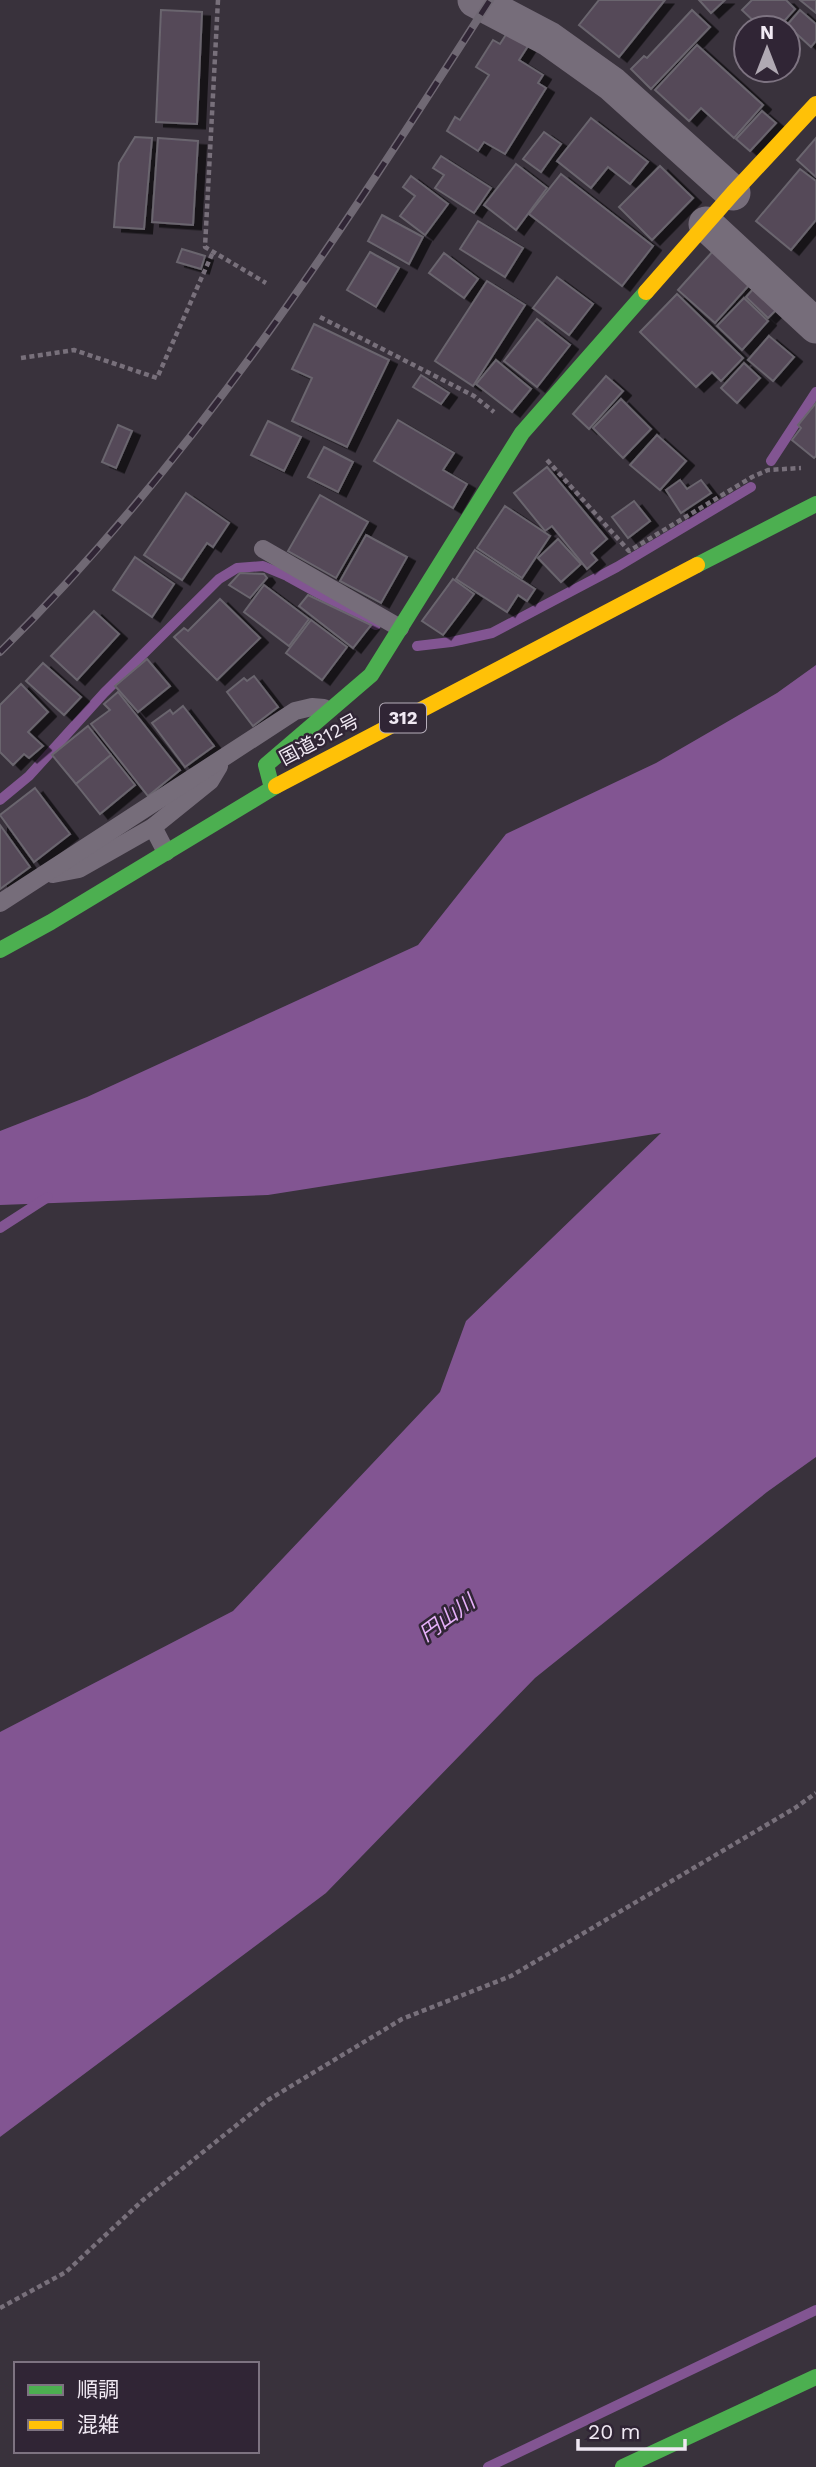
<svg xmlns="http://www.w3.org/2000/svg" width="816" height="2467" font-family="'Work Sans','Noto Sans JP',sans-serif">
<style>
.water{fill:#825592}
.lines{fill:none;stroke-linecap:round;stroke-linejoin:round}
.stream{stroke:#825592;stroke-width:10}
.building{fill:#544859;stroke:#6a656e;stroke-width:2;filter:url(#shadow)}
.path{stroke:#78707b;stroke-width:4.5;stroke-dasharray:5 3.5;stroke-linecap:butt}
.lane{stroke:#766d7a;stroke-width:18}
.street{stroke:#766d7a;stroke-width:35}
.fast{stroke:#4caf50;stroke-width:16}
.slow{stroke:#ffc107;stroke-width:16}
.rail-casing{stroke:#706974;stroke-width:8}
.rail{stroke:#302535;stroke-width:5;stroke-dasharray:16;stroke-linecap:butt}
.labels{text-anchor:middle;stroke-width:5;stroke-linejoin:round;paint-order:stroke}
.shield{fill:#302535;stroke:#b6aeba;stroke-width:2}
.shield-label{font-size:18px;font-weight:bold;fill:#f0e9f3}
.street-label{font-size:19px;fill:#f0e9f3;stroke:#302535}
.water-label{font-size:21px;font-style:italic;fill:#e6b1f9;stroke:#302535}
</style>
<defs>
<filter id="shadow"><feDropShadow dx="8" dy="4.5" stdDeviation="0" flood-color="#0009"/></filter>
</defs>
<rect width="100%" height="100%" fill="#39323c"/>
<path class="water" d="M816,665V1457L767,1492L535,1678L326,1893L0,2137V1732L233,1611L440,1392L466,1321L661,1133L268,1195L0,1205V1131L87,1097L418,945L506,834L656,763L777,693Z"/>
<g class="lines">
<g class="stream">
<path d="M771,461L816,392"/>
<path d="M417,646L451,642L492,633L617,567L751,487"/>
<path d="M0,800L29,776L104,693L219,579L237,568L263,566L287,576L376,625"/>
<path d="M0,1228L48,1197"/>
<path d="M488,2467L816,2310"/>
</g>
</g>
<g class="building">
<path d="M599,0H665L619,57L579,25Z"/>
<path d="M699,0H725L711,13Z"/>
<path d="M752,0H786L795,9L778,28H761L742,10Z"/>
<path d="M800,0H816V13Z"/>
<path d="M161,10L202,12L197,124L156,122Z"/>
<path d="M692,10L710,27L651,89L631,69L644,56L647,58Z"/>
<path d="M800,10L816,24V41L811,47L787,25Z"/>
<path d="M507,33L528,46L519,60L543,75L538,83L546,88L505,154L484,142L478,151L447,131L455,117L460,120L489,75L476,67L493,40L500,44Z"/>
<path d="M697,45L763,105L734,138L701,108L689,121L655,90Z"/>
<path d="M762,111L776,123L750,151L736,139Z"/>
<path d="M591,118L648,162L630,184L608,167L591,188L557,161Z"/>
<path d="M544,132L561,144L541,172L523,159Z"/>
<path d="M135,137L152,138L144,229L114,227L119,163Z"/>
<path d="M158,138L198,141L193,225L152,222Z"/>
<path d="M816,138V177L797,160Z"/>
<path d="M441,156L491,188L474,213L435,188L444,175L433,168Z"/>
<path d="M516,164L547,188L516,230L484,205Z"/>
<path d="M660,166L693,198L652,240L619,207Z"/>
<path d="M800,169L816,181V220L791,250L756,221Z"/>
<path d="M561,174L653,246L622,286L529,214Z"/>
<path d="M411,176L448,204L425,235L400,216L415,196L403,187Z"/>
<path d="M382,215L423,237L409,264L368,241Z"/>
<path d="M478,221L523,248L505,277L460,249Z"/>
<path d="M182,249L205,256L201,269L177,262Z"/>
<path d="M714,250L751,283L715,323L678,290Z"/>
<path d="M370,252L399,268L376,307L347,290Z"/>
<path d="M444,253L478,279L464,298L429,273Z"/>
<path d="M557,277L593,304L569,335L533,308Z"/>
<path d="M487,281L525,305L473,386L435,361Z"/>
<path d="M755,287L777,309L768,318L746,297Z"/>
<path d="M677,294L743,358L721,381L712,372L696,387L640,332Z"/>
<path d="M744,298L768,321L742,350L717,326Z"/>
<path d="M537,319L570,345L537,387L504,361Z"/>
<path d="M314,324L389,360L347,447L292,421L312,378L292,369Z"/>
<path d="M769,336L794,357L773,381L748,360Z"/>
<path d="M496,360L531,389L512,412L476,384Z"/>
<path d="M744,363L760,378L737,403L721,388Z"/>
<path d="M421,375L449,393L441,404L413,387Z"/>
<path d="M606,376L623,391L589,429L573,414Z"/>
<path d="M621,399L651,429L623,458L593,428Z"/>
<path d="M816,403V456L814,458L792,440L801,428L798,425Z"/>
<path d="M398,420L454,453L443,470L467,484L453,508L374,461Z"/>
<path d="M268,421L301,437L284,471L251,455Z"/>
<path d="M118,425L132,431L116,468L102,462Z"/>
<path d="M657,435L686,461L660,490L630,465Z"/>
<path d="M324,447L353,462L338,492L308,477Z"/>
<path d="M547,467L607,539L591,553L597,560L587,569L552,526L545,531L514,493Z"/>
<path d="M680,480L687,489L701,480L711,493L681,513L666,490Z"/>
<path d="M186,493L229,523L213,547L207,543L182,580L144,555Z"/>
<path d="M320,495L368,522L336,578L288,551Z"/>
<path d="M634,501L650,521L628,538L612,517Z"/>
<path d="M505,506L550,536L522,578L477,548Z"/>
<path d="M366,535L407,557L381,603L340,581Z"/>
<path d="M558,539L581,564L561,582L538,558Z"/>
<path d="M475,550L535,589L527,601L518,595L507,612L456,579Z"/>
<path d="M135,557L174,584L152,617L113,590Z"/>
<path d="M240,573L264,574L267,578L250,598L229,585Z"/>
<path d="M453,579L474,594L443,635L422,621Z"/>
<path d="M264,585L309,619L289,646L244,612Z"/>
<path d="M308,595L371,625L353,648L299,606Z"/>
<path d="M220,599L260,638L217,680L174,637L184,628L188,631Z"/>
<path d="M94,611L119,634L77,680L51,656Z"/>
<path d="M311,620L347,647L322,680L286,653Z"/>
<path d="M147,659L170,686L138,712L115,686Z"/>
<path d="M43,663L81,697L64,715L26,681Z"/>
<path d="M254,676L278,707L253,726L227,692L244,678L247,681Z"/>
<path d="M21,684L48,712L28,732L43,746L29,758L24,754L13,765L0,752V705Z"/>
<path d="M118,692L180,770L148,796L91,724L110,710L104,704Z"/>
<path d="M183,706L214,746L185,767L152,723L170,710L173,714Z"/>
<path d="M88,726L111,755L76,784L52,755Z"/>
<path d="M111,755L135,785L100,814L76,784Z"/>
<path d="M35,788L70,834L34,862L0,815Z"/>
<path d="M0,825L30,867L0,889Z"/>
</g>
<g class="lines">
<g class="path">
<path d="M218,0L205,247L266,283"/>
<path d="M320,317L474,396L494,412"/>
<path d="M21,358L74,350L157,378L213,252"/>
<path d="M547,460L629,551L752,477L768,470L801,468"/>
<path d="M0,2308L66,2272L143,2200L268,2100L402,2019L511,1976L795,1808L816,1793"/>
</g>
<g class="lane">
<path d="M263,549L400,628"/>
<path d="M153,827L210,781L219,766"/>
<path d="M53,874L79,869L153,827L166,852"/>
<path d="M0,903L295,711L312,707L324,708"/>
</g>
<g class="street">
<path d="M475,0L549,39L612,84L733,193"/>
<path d="M706,224L816,326"/>
</g>
<g class="fast">
<path d="M697,565L816,504"/>
<path d="M272,788L266,765L371,675L522,433L646,292"/>
<path d="M0,950L51,922L276,786"/>
<path d="M623,2467L816,2377"/>
</g>
<g class="slow">
<path d="M646,292L733,193L816,104"/>
<path d="M276,786L697,565"/>
</g>
<defs>
<path id="rail" d="M0,652C195,460 343,229 490,0"/>
</defs>
<use href="#rail" class="rail-casing"/>
<use href="#rail" class="rail"/>
</g>
<g class="labels">
<rect class="shield" x="380" y="703.5" width="46" height="29" rx="5"/>
<g class="shield-label">
<text x="403" y="724">312</text>
</g>
<g class="street-label">
<text transform="translate(319 739) rotate(-28)" y="7">国道312号</text>
</g>
<g class="water-label">
<text transform="translate(447 1618) rotate(-36)" y="7">円山川</text>
</g>
</g>
<rect x="14" y="2362" width="245" height="91" fill="#302535" stroke="#7d7381" stroke-width="2"/>
<rect x="28" y="2385" width="35" height="10" fill="#4caf50" stroke="#7d7381" stroke-width="2"/>
<text x="77" y="2397" font-size="21" fill="#f0e9f3">順調</text>
<rect x="28" y="2420" width="35" height="10" fill="#ffc107" stroke="#7d7381" stroke-width="2"/>
<text x="77" y="2432" font-size="21" fill="#f0e9f3">混雑</text>
<g transform="translate(767 49)"><circle r="33" fill="#302535" stroke="#7d7381" stroke-width="2"/>
<path d="M0-5L12 26L0 18L-12 26Z" fill="#b0a9b3"/>
<text y="-10" font-size="19" font-weight="bold" text-anchor="middle" fill="#f0e9f3">N</text>
</g>
<path d="M578 2439v10h107v-10" fill="none" stroke="#f0e9f3" stroke-width="3.5"/>
<text x="588" y="2439" font-size="21" fill="#f0e9f3" stroke="#302535" stroke-width="5" paint-order="stroke">20 m</text>
</svg>
